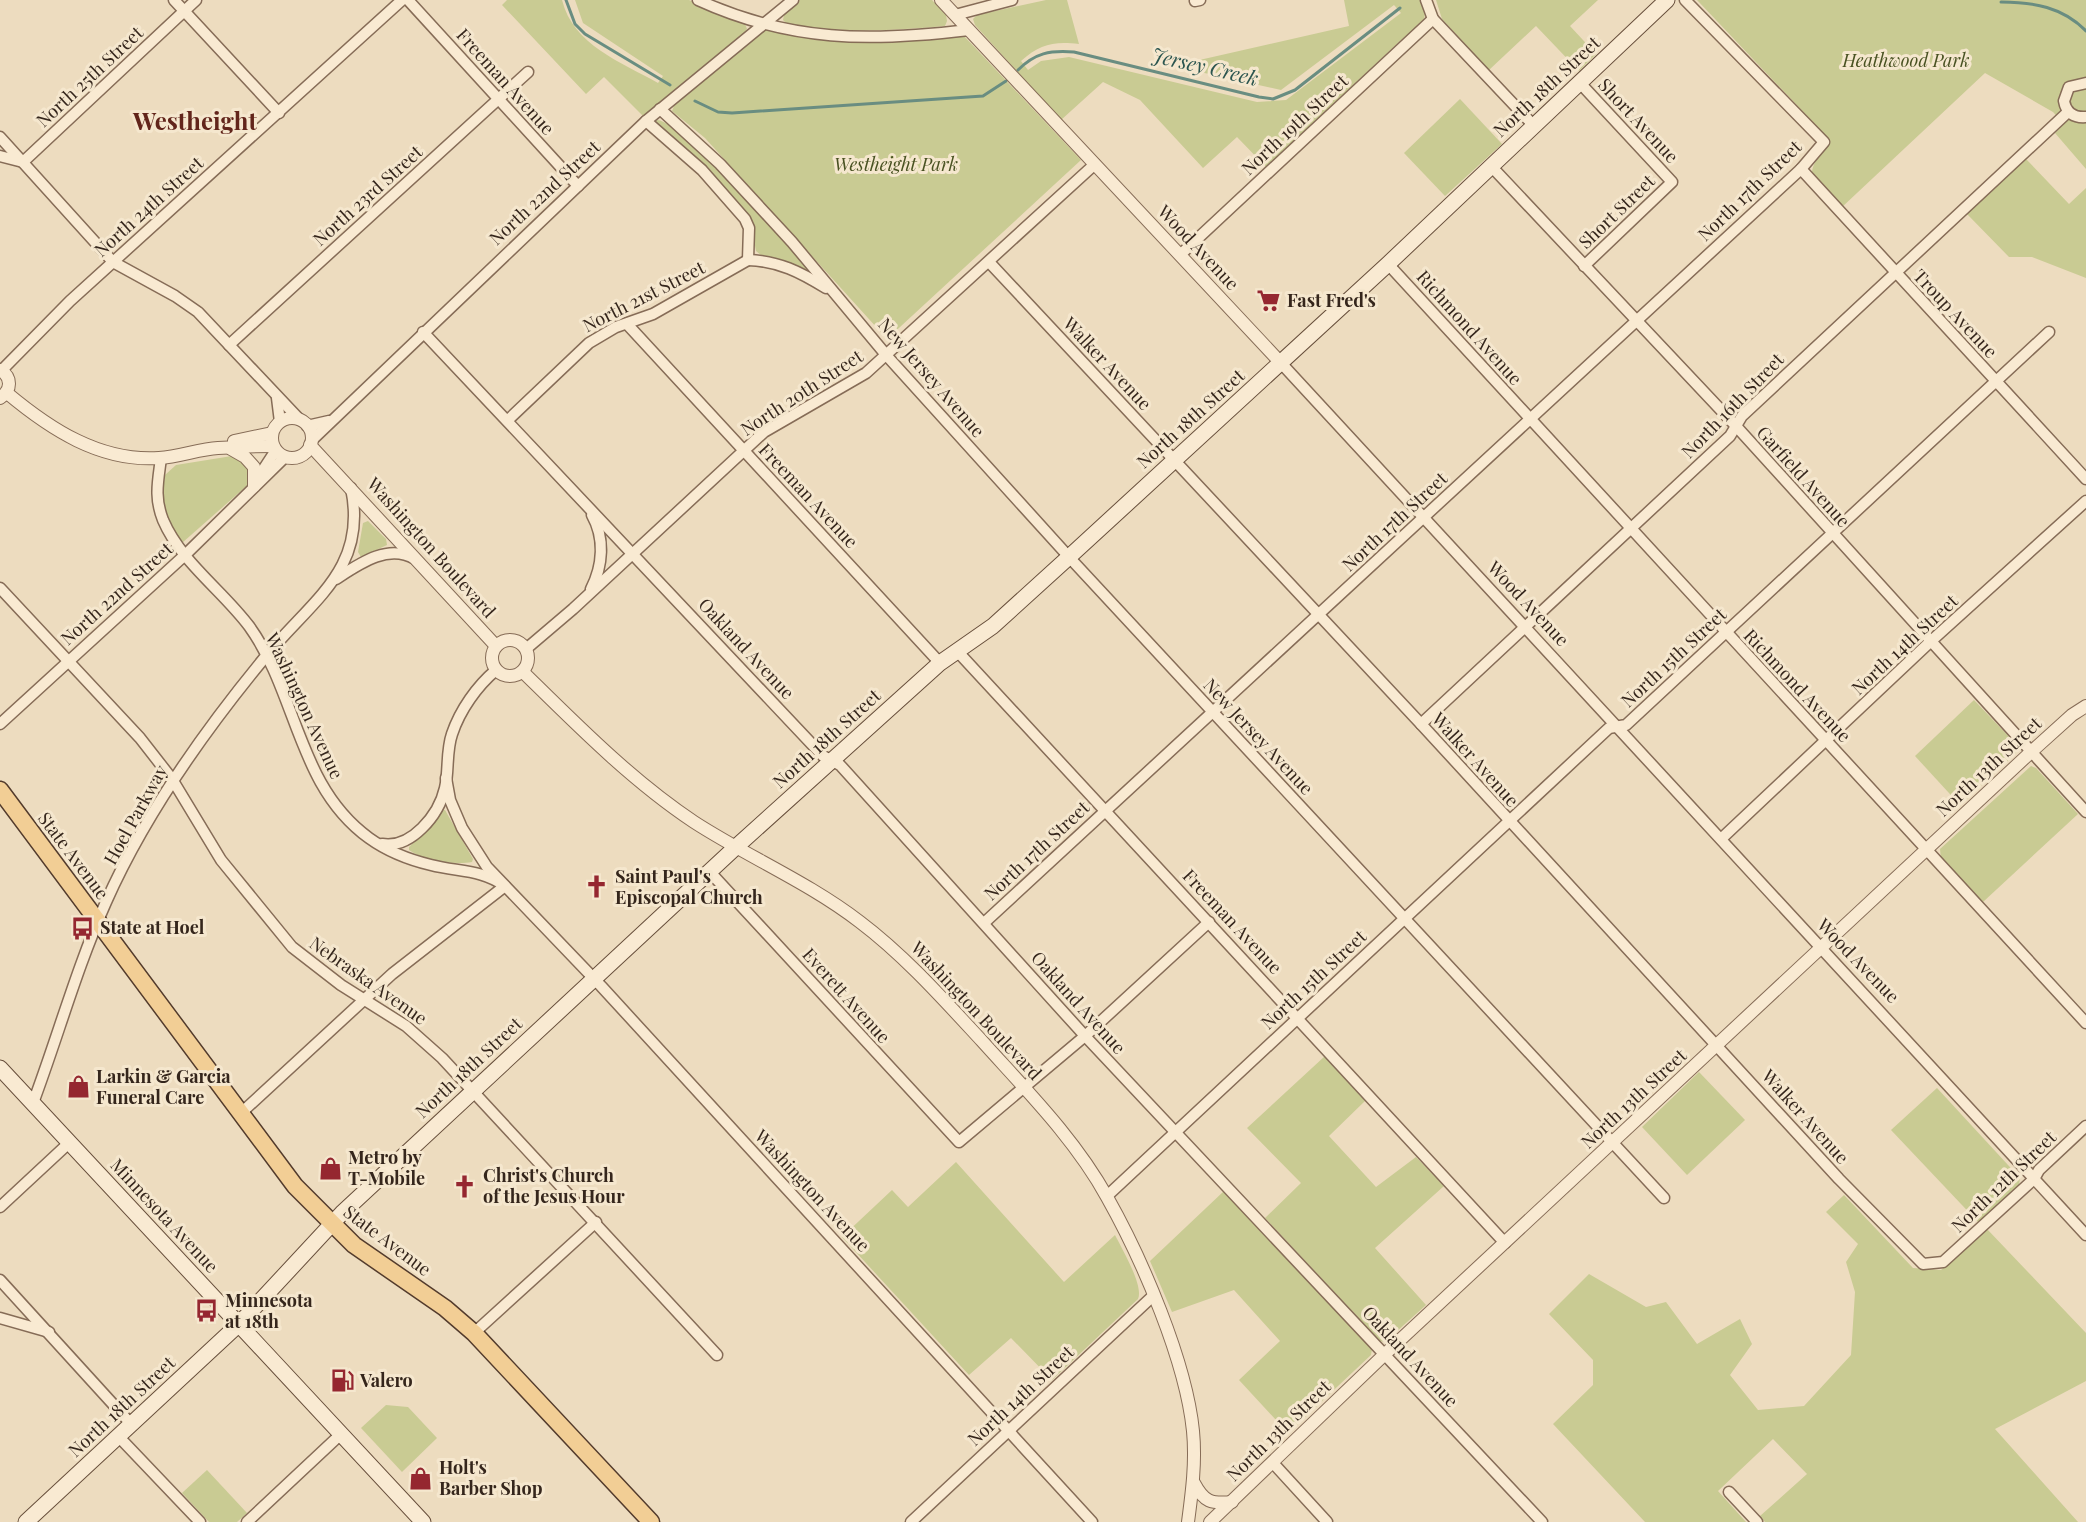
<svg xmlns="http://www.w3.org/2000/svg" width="2086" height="1522" font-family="'Playfair Display',serif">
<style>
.green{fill:#c9cb93}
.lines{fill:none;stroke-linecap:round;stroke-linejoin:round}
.stream{stroke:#698d81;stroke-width:3}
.minor-casing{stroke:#866c57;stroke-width:13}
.tertiary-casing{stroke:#866c57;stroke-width:14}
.secondary-casing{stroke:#674e3b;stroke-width:17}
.primary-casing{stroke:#533b2c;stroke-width:19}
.minor{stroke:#f9ead2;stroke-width:10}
.tertiary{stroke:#f9ead2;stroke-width:12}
.secondary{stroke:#f9ead2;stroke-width:15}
.primary{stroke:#f2ce95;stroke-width:16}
.labels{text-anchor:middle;stroke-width:6;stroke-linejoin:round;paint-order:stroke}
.park-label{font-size:18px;font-style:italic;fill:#495222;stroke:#f5e7ce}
.street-label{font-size:18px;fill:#35261c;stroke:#f5e7ce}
.poi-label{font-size:18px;font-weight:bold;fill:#35261c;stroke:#f5e7ce;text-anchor:start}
.water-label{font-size:20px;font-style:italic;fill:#2b554f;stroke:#f5e7ce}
.district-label{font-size:24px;font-weight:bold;fill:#62251b;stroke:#f5e7ce}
</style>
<rect width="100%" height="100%" fill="#eddcbf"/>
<g class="green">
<path d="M507,0H562C573,45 621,62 658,83L663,76L583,23L575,0H689L745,24L747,29L743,35L644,117L604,77L586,94L502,5Z"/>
<path d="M800,0H932L946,15L947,21L945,26C891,31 840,33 787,24L783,20L784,15Z"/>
<path d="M1046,0H1067L1079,44C1054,41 1040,44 1021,61L1028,70L1041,61L1069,57L1257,102L1286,100L1401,13L1394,5L1281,90L1173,66L1349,26L1344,0H1423C1429,27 1419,26 1400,41L1266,167L1237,137L1203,168L1140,100L1103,82L1061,120L975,25L973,19L977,15Z"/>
<path d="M1436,0H1598L1570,26L1596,54L1579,71L1536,26L1489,70L1442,19Z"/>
<path d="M1697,0H2086V169L2055,133L2064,124L2053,112L1985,73L1841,208L1812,176C1811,160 1824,155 1830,142L1827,137Z"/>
<path d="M765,29L964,36L1081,160L887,339L705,138L672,111L674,106L727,58Z"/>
<path d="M1460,99L1502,144L1445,196L1404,153Z"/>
<path d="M657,120C681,120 788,246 810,271L809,274L791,263L762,256L756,251L751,225L655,122Z"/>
<path d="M2026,159L2069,204L2086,188V278L2032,257H2009L1967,214Z"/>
<path d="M232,456L237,457L248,467L250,483L182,543L166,519L162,494L165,475L176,465Z"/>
<path d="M368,521L386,539L387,545L361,557L358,552L363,523Z"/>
<path d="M1974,700L2013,741L2016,753L1960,805L1915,756Z"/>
<path d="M2031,766L2036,768L2078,814L1983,902L1941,859L1940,849Z"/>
<path d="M445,810L473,859L472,862C454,865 424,861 409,850V847L427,830L439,811Z"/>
<path d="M1325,1056L1365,1101L1329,1136L1376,1187L1416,1157L1444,1186L1375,1248L1426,1305L1385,1342L1380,1341L1265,1218L1301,1183L1247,1128Z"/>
<path d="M1699,1072L1745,1120L1687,1175L1642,1127Z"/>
<path d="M1937,1088L2020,1178L2019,1185L1979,1223L1891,1130Z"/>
<path d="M956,1162L1064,1282L1115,1235C1122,1249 1144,1286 1138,1299L1052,1380L1011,1338L969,1375L842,1237L892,1190L908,1207Z"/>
<path d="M1224,1191L1372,1349L1371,1355L1288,1433L1239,1380L1280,1341L1234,1290L1172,1312L1150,1261Z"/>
<path d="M1844,1195L1913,1268L1941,1270L1987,1229L2086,1333V1381L1995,1429L2078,1522H1765L1760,1516L1807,1474L1773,1439L1718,1491L1746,1522H1645L1553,1424L1593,1385V1360L1549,1314L1589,1274L1646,1307L1666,1302L1697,1344L1740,1319L1752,1344L1730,1375L1758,1410L1804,1406L1851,1355L1855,1292L1846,1262L1858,1244L1826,1212Z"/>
<path d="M386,1405L408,1407L437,1438L402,1472L361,1428Z"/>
<path d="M207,1470L247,1513L237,1522H209L182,1493Z"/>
</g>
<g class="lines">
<g class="stream">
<path d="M566,0L575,24L585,34L670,85"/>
<path d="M2001,2C2033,2 2063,7 2086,31"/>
<path d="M1018,70C1035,53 1050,50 1074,52L1259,97L1273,99L1295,90L1400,8"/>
<path d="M695,101L718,112L732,113L983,96L1006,81"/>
</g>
<defs>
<g id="minor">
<path d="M174,0L279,113"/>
<path d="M408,0L578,186"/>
<path d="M698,0C790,42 870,42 969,30"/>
<path d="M1426,0L1433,19L1535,127"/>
<path d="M1195,1L1200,0"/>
<path d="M955,15L1012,0"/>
<path d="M1580,83L1672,182L1584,266"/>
<path d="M2086,83L2069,87L2064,101C2066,113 2074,118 2086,117"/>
<path d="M660,109L720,164L792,242L887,356L1069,557L1664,1198"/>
<path d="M646,121L702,170L745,219L749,228L748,260"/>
<path d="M0,137L113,262L175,296L198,312L300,420"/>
<path d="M0,156L23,162L196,0"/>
<path d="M1491,166L1735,425L2086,812"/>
<path d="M1801,169L2086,479"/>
<path d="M1180,255L1433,19"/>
<path d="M748,260C779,261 800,272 826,288"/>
<path d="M989,262L1421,724L1839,1179L1923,1264L1943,1262L2034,1179L2039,1170L2086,1126"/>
<path d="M1388,264L2086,1023"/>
<path d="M627,324L940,663"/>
<path d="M423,332L823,756L840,765L1085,1036L1542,1522"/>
<path d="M229,345L528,72"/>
<path d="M1281,363L2086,1235"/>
<path d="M2,370L70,301L402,0"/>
<path d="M277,398L280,422"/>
<path d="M508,420L589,343L616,327L653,314L748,260"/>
<path d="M307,426L329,421"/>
<path d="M311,441L646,121L793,0"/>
<path d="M161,458C158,482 154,497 163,520C181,562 222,590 249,626C298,694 297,786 369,838C387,851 410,860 431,865C458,872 481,869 505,886L392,974L240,1114"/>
<path d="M261,473L276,450"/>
<path d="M336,579C359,564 388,543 415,559"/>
<path d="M0,588L140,738L172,779L221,860L292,947L341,985L406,1026L442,1058L717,1355"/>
<path d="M591,589C603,566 605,538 592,515"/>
<path d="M526,649L573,609L764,432L866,373L1095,164"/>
<path d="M958,652L1505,1243"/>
<path d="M0,724L185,555L285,457"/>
<path d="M1421,724L1730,436L1742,416L2068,112"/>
<path d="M446,778L450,800L462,828L487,867L601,986L1092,1522"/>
<path d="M1721,839L1930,642L2086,501"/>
<path d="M382,844C411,849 439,815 445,788C449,771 446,751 452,734C460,710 477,686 496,670"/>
<path d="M709,871L959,1142L1085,1036L1209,922"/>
<path d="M984,923L1801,169L1824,142L1685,0"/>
<path d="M33,1103C58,1036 77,967 106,902C145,814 204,731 266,656C312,600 368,569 351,488"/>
<path d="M1107,1196L1609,728L1626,725L2049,332"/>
<path d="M0,1207L70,1142"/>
<path d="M0,1280L132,1425"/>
<path d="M0,1318L49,1332"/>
<path d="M474,1333L596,1222"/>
<path d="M119,1437L200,1522"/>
<path d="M1273,1463L1327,1522"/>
<path d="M1729,1492L1757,1522"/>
<path d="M247,1522L341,1434"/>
<path d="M911,1522L1154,1295"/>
</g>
<g id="tertiary">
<path d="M941,0L1281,363"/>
<path d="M0,370C12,377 12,390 0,398"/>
<path d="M7,393C50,429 100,462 159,458C179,457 199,449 218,448C236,447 255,446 273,446"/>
<circle cx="292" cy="438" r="20"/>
<path d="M234,441L272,433"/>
<path d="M310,445L496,646"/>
<path d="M231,449L245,457L254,467V486"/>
<circle cx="510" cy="658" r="18"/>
<path d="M523,672C576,724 631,780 694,822C748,857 808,882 860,922C905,956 944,1000 982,1041C1026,1090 1075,1139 1107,1197C1142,1259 1186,1361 1193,1431C1196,1462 1192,1492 1188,1522"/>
<path d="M1194,1483C1204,1502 1211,1504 1232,1502"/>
<path d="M1210,1522L1385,1354L2031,752L2072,715L2086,706"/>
</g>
<g id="secondary">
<path d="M0,1068L423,1522"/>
<path d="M26,1522L239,1324L342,1213L737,846L940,663L993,626L1069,557L1388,264L1667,0"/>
</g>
<path id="primary" d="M0,790L295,1186L354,1245L445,1308L474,1333L651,1522"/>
</defs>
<use href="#minor" class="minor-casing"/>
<use href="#tertiary" class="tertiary-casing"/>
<use href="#secondary" class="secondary-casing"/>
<use href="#primary" class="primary-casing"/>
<use href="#minor" class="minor"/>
<use href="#tertiary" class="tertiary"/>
<use href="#secondary" class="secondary"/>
<use href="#primary" class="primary"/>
</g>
<defs>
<symbol id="supermarket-bare" viewBox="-9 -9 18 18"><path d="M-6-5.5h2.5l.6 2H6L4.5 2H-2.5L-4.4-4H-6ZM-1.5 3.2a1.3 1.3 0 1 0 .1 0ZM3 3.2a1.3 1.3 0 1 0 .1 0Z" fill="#952730" stroke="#f5e7ce" stroke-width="2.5" paint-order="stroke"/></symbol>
<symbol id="church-bare" viewBox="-9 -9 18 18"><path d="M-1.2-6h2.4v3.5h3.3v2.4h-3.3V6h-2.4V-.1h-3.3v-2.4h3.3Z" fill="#952730" stroke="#f5e7ce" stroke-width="2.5" paint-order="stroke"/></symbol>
<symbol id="bus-bare" viewBox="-9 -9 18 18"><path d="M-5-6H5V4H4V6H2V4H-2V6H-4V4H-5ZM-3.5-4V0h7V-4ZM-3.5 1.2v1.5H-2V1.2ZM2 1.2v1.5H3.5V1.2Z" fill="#952730" stroke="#f5e7ce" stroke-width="2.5" paint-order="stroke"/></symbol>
<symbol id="shop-bare" viewBox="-9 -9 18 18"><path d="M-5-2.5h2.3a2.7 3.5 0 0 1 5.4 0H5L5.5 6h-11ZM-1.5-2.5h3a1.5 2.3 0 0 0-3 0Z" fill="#952730" stroke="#f5e7ce" stroke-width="2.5" paint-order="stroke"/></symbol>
<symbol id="fuel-bare" viewBox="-9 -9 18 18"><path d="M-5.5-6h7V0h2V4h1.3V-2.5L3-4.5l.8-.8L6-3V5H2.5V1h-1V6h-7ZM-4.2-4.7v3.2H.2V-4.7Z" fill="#952730" stroke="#f5e7ce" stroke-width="2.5" paint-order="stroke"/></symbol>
</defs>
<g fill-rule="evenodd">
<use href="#supermarket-bare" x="1252" y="284" width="33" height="33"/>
<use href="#church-bare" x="580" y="870" width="33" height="33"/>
<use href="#bus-bare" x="66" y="912" width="33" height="33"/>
<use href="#shop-bare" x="62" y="1070" width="33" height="33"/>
<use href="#shop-bare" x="314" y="1152" width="33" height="33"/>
<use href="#church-bare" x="448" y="1170" width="33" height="33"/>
<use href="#bus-bare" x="190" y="1294" width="33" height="33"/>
<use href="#fuel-bare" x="326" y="1364" width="33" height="33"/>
<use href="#shop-bare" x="404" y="1462" width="33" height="33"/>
</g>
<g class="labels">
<g class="park-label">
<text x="1906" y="67">Heathwood Park</text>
<text x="896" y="171">Westheight Park</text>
</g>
<g class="street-label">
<text transform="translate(90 77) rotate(-43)" y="6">North 25th Street</text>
<text transform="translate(505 82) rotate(48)" y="6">Freeman Avenue</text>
<text transform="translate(1547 87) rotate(-43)" y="6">North 18th Street</text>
<text transform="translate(1638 121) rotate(47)" y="6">Short Avenue</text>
<text transform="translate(1295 125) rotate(-43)" y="6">North 19th Street</text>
<text transform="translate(1750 191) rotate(-44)" y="6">North 17th Street</text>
<text transform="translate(545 193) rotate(-43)" y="6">North 22nd Street</text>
<text transform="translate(368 196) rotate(-42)" y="6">North 23rd Street</text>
<text transform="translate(149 207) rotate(-42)" y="6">North 24th Street</text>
<text transform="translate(1617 212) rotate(-44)" y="6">Short Street</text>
<text transform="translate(1198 248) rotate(47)" y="6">Wood Avenue</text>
<text transform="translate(644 297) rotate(-27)" y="6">North 21st Street</text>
<text transform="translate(1955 314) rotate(47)" y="6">Troup Avenue</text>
<text transform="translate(1469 328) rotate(48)" y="6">Richmond Avenue</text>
<text transform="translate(1107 364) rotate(47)" y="6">Walker Avenue</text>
<text transform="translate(931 378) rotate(49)" y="6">New Jersey Avenue</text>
<text transform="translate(802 393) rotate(-33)" y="6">North 20th Street</text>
<text transform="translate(1733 406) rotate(-46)" y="6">North 16th Street</text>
<text transform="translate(1191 419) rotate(-42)" y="6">North 18th Street</text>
<text transform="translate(1803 477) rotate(48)" y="6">Garfield Avenue</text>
<text transform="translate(808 496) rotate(47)" y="6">Freeman Avenue</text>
<text transform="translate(1395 522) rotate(-43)" y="6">North 17th Street</text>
<text transform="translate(431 548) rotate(48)" y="6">Washington Boulevard</text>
<text transform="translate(117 594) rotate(-42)" y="6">North 22nd Street</text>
<text transform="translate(1528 604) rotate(47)" y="6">Wood Avenue</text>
<text transform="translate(1905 645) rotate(-43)" y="6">North 14th Street</text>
<text transform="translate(746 649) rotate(47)" y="6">Oakland Avenue</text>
<text transform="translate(1674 658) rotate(-43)" y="6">North 15th Street</text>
<text transform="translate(1797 686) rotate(47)" y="6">Richmond Avenue</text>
<text transform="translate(304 706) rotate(65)" y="6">Washington Avenue</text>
<text transform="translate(1258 737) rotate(47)" y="6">New Jersey Avenue</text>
<text transform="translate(827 739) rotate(-42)" y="6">North 18th Street</text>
<text transform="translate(1475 760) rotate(48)" y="6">Walker Avenue</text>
<text transform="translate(1989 767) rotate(-43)" y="6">North 13th Street</text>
<text transform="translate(136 815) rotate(-61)" y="6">Hoel Parkway</text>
<text transform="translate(1037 851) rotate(-43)" y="6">North 17th Street</text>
<text transform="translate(73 856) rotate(53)" y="6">State Avenue</text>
<text transform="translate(1232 922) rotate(47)" y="6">Freeman Avenue</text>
<text transform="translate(1858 961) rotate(46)" y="6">Wood Avenue</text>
<text transform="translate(1314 980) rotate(-43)" y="6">North 15th Street</text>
<text transform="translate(368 981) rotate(35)" y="6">Nebraska Avenue</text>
<text transform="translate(846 996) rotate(48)" y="6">Everett Avenue</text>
<text transform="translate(1078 1003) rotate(48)" y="6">Oakland Avenue</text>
<text transform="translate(976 1011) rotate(47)" y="6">Washington Boulevard</text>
<text transform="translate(469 1068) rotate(-43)" y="6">North 18th Street</text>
<text transform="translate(1634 1099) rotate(-43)" y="6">North 13th Street</text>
<text transform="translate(1805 1117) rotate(48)" y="6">Walker Avenue</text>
<text transform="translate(2004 1182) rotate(-44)" y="6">North 12th Street</text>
<text transform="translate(812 1191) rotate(47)" y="6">Washington Avenue</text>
<text transform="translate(164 1216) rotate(47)" y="6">Minnesota Avenue</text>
<text transform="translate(387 1241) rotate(37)" y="6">State Avenue</text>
<text transform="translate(1410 1357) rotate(47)" y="6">Oakland Avenue</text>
<text transform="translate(1021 1396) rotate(-43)" y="6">North 14th Street</text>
<text transform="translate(122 1407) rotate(-43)" y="6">North 18th Street</text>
<text transform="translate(1279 1431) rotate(-44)" y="6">North 13th Street</text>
</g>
<g class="poi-label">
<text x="1287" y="307">Fast Fred's</text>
<text x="615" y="883">Saint Paul's<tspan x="615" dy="21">Episcopal Church</tspan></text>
<text x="100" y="934">State at Hoel</text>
<text x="96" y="1083">Larkin &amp; Garcia<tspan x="96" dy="21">Funeral Care</tspan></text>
<text x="348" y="1164">Metro by<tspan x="348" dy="21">T-Mobile</tspan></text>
<text x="483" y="1182">Christ's Church<tspan x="483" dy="21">of the Jesus Hour</tspan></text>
<text x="225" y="1307">Minnesota<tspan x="225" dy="21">at 18th</tspan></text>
<text x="360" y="1387">Valero</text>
<text x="439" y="1474">Holt's<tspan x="439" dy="21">Barber Shop</tspan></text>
</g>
<g class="water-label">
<text transform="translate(1205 67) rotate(13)" y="7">Jersey Creek</text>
</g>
<g class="district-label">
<text x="195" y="130">Westheight</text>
</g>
</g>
</svg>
